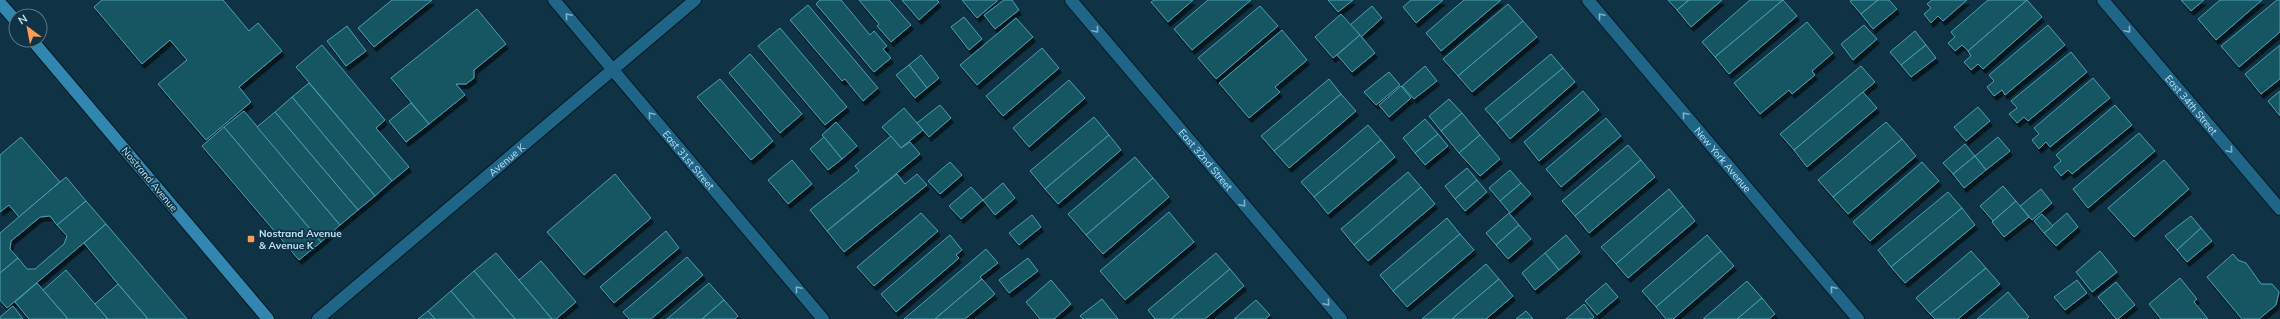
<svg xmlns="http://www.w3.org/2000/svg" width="2280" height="319" font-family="Mulish,sans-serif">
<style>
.building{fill:#185764;stroke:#499fb1;filter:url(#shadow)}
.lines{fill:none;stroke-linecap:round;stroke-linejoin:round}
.minor-casing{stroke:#051924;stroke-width:14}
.major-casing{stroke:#051924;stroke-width:14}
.minor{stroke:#1f6587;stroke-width:12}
.major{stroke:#3287b0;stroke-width:12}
.oneway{stroke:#80afc8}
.poi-dot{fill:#fe9c57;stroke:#0f3345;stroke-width:1.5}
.labels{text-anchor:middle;stroke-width:3.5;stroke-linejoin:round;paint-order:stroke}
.street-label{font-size:10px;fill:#c0e0f3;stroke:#0f3345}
.poi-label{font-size:10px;font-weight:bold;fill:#c0e0f3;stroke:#0f3345;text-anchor:start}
</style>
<defs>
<filter id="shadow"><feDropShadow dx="2.5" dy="4.5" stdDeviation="0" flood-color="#0009"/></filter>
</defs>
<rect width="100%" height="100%" fill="#0f3345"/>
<g class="building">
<path d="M102,0H223L249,31L258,23L282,51L239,87L251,102L206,140L158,84L187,60L170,40L142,64L94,7Z"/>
<path d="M392,0H432L374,47L358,28Z"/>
<path d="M820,0H841L870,35L874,31L887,46L883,49L891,58L874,72L816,4Z"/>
<path d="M859,0H889L911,25L891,42L877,26L879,24Z"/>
<path d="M902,0H937L939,2L919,20Z"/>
<path d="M962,0H997V1L977,18Z"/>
<path d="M1004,0H1012L1019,10L995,29L984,15Z"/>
<path d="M1154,0H1193L1168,22L1151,2Z"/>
<path d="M1208,0H1251L1192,50L1174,29Z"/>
<path d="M1328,0H1353L1338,12Z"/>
<path d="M1411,0H1443L1416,23L1403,7Z"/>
<path d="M1464,0H1501L1441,51L1426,33Z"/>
<path d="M1668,0H1689L1677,10Z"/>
<path d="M1689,0H1722L1691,27L1677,10Z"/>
<path d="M1750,0H1783L1715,57L1702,42Z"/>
<path d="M1783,0L1797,16L1729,74L1715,57Z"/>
<path d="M1852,0H1878L1861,14L1850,1Z"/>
<path d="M1878,0H1889L1897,9L1873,29L1861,14Z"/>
<path d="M1932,0H1967L1943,21L1938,16L1931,23L1924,14L1931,8L1927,4Z"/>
<path d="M1988,0H2027L1968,51L1962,45L1955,51L1948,43L1955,37L1951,32Z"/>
<path d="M2027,0L2042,17L1983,69L1978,64L1971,70L1964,62L1971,56L1968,51Z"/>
<path d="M2181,0H2204L2191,11Z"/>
<path d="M2220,0H2262L2216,40L2198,19Z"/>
<path d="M2277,0H2280V32L2239,67L2221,46Z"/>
<path d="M1508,4L1523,21L1458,76L1443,59Z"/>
<path d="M808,5L878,88L863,101L845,79L842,81L790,20Z"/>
<path d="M1260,6L1278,26L1216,79L1198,58Z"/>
<path d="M1372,6L1382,18L1361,37L1350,25Z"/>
<path d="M477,9L506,44L474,70V78L466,84H456L465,95L429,124L391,78Z"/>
<path d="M1341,14L1360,35L1333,58L1315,37Z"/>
<path d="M964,17L982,39L969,50L951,27Z"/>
<path d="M1016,18L1033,37L977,85L960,65Z"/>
<path d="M1523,21L1537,37L1472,92L1458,76Z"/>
<path d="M1807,22L1833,53L1812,71L1815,75L1792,94L1789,90L1760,114L1734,83Z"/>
<path d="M1864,25L1877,39L1853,60L1841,44Z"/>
<path d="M2048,25L2065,45L2005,95L2002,90L1994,96L1987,87L1994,81L1989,75Z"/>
<path d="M347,26L366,51L346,66L327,41Z"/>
<path d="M780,28L847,107L825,125L758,46Z"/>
<path d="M1282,30L1307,60L1275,87L1280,92L1249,118L1219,83Z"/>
<path d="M1915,31L1926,45L1901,65L1890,52Z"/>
<path d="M1360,35L1375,53L1352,72L1337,55Z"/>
<path d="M322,45L385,120L376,128L409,167L392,181L296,67Z"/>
<path d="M1926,45L1936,58L1911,77L1901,65Z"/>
<path d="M2280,45V79L2261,94L2245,74Z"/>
<path d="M1042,48L1059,68L1003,116L986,96Z"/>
<path d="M2071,52L2087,72L2028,121L2024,117L2017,123L2009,114L2017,108L2011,101Z"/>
<path d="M750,54L802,114L780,133L729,73Z"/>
<path d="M1551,54L1563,68L1497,123L1485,109Z"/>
<path d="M921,55L939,78L927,88L909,65Z"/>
<path d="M909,65L927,88L915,98L896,75Z"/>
<path d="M1425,66L1437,81L1414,99L1402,86Z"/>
<path d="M1861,66L1875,82L1794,150L1780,134Z"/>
<path d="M1563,68L1575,82L1510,139L1497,123Z"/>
<path d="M1389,72L1400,85L1376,105L1364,92Z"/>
<path d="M2093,78L2110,98L2050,147L2046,142L2039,149L2032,140L2039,134L2034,128Z"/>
<path d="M720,79L773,141L751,160L697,97Z"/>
<path d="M1329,79L1341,94L1274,151L1261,136Z"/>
<path d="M1069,80L1085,98L1029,147L1013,128Z"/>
<path d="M309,83L392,181L375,196L292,97Z"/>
<path d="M1401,86L1411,98L1389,117L1379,105Z"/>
<path d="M1583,91L1599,110L1539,161L1524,142Z"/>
<path d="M2280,91V116L2268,101Z"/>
<path d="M1863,92L1877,108L1807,167L1794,150Z"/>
<path d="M1341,94L1356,111L1289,168L1274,151Z"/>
<path d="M292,97L375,196L358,210L275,112Z"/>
<path d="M1449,99L1462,113L1441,131L1429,116Z"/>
<path d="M411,103L429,124L406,142L389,121Z"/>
<path d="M940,105L951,118L929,137L917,123Z"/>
<path d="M2115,105L2132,125L2072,174L2068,170L2061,176L2054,167L2061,161L2056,155Z"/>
<path d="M1978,107L1990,121L1966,141L1954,127Z"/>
<path d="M904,108L923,130L901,148L882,127Z"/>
<path d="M244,111L340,225L321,242L224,127Z"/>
<path d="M275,112L358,210L340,225L257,127Z"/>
<path d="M1462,113L1480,135L1459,153L1441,131Z"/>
<path d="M1094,117L1109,135L1045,189L1030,171Z"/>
<path d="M1606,118L1621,136L1561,187L1546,169Z"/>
<path d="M1425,119L1438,134L1415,153L1403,138Z"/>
<path d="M836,122L857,146L842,159L822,135Z"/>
<path d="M1886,122L1902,139L1833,197L1818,180Z"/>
<path d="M1368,125L1381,140L1314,197L1301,182Z"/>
<path d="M224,127L321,242L299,260L202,146Z"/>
<path d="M2139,133L2155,151L2088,208L2073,189Z"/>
<path d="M1438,134L1448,146L1425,165L1415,153Z"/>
<path d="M1109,135L1121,150L1058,204L1045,189Z"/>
<path d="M1480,135L1500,159L1480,176L1459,153Z"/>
<path d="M891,136L901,148L910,142L920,154L827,231L810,210L859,171L855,166Z"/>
<path d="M21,137L60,182L19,217L9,205L0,212V155Z"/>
<path d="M824,137L842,159L828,170L810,149Z"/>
<path d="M1998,137L2010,151L1986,170L1975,156Z"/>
<path d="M1902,139L1916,156L1848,214L1833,197Z"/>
<path d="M1381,140L1395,157L1328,214L1314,197Z"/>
<path d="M1965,144L1975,156L1953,174L1943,163Z"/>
<path d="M1628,145L1641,160L1575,216L1562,201Z"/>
<path d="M1975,156L1986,170L1964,188L1953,174Z"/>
<path d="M1135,157L1153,178L1086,235L1068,214Z"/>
<path d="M792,160L812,184L788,204L768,180Z"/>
<path d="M1641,160L1655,177L1589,233L1575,216Z"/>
<path d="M2164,160L2189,189L2134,237L2108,208Z"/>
<path d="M950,162L962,175L940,194L928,181Z"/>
<path d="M1922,162L1939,181L1870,241L1853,222Z"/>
<path d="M1467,168L1477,180L1455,199L1445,186Z"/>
<path d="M1510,170L1521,183L1500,201L1489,188Z"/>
<path d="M1408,172L1421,187L1354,245L1341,229Z"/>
<path d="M615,174L651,218L584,275L547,232Z"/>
<path d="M897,174L905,184L917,174L927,185L844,252L827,231Z"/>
<path d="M66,177L86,201L57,225L50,216L40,217L11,241L10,249L18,258L0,273V233Z"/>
<path d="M1153,178L1169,197L1103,254L1086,235Z"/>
<path d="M1477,180L1487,192L1465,211L1455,199Z"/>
<path d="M1003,183L1015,198L995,215L983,200Z"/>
<path d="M1521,183L1531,194L1510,213L1500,201Z"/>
<path d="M2003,186L2016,201L1993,221L1980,206Z"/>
<path d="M971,187L983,200L961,219L949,206Z"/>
<path d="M1421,187L1435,204L1368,261L1354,245Z"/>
<path d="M1669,189L1683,206L1616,264L1601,247Z"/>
<path d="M2041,189L2052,203L2032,220L2020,206Z"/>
<path d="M1948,192L1962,208L1891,267L1878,250Z"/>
<path d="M86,201L106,224L7,308L0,300V273L18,258L27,269H35L64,244L67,236L57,225Z"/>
<path d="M2016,201L2029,217L2004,237L1992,222Z"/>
<path d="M1683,206L1695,221L1628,278L1616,264Z"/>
<path d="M1962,208L1975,225L1905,283L1891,267Z"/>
<path d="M1169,212L1194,242L1125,300L1100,271Z"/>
<path d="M921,213L938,231L874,286L857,267Z"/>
<path d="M1509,213L1519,225L1496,245L1486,233Z"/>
<path d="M2067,213L2078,227L2056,246L2044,233Z"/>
<path d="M2042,214L2053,226L2044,233L2034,221Z"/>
<path d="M1032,215L1041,227L1019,245L1009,233Z"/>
<path d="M2191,216L2201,228L2177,250L2165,236Z"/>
<path d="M1447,218L1460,234L1393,291L1380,275Z"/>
<path d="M106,224L187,319H148L118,284L84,243Z"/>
<path d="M1519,225L1531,239L1508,259L1496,245Z"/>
<path d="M2201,228L2212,241L2187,262L2177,250Z"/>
<path d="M666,231L679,248L614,303L600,287Z"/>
<path d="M1460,234L1474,250L1407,307L1393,291Z"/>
<path d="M950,235L962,250L956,255L959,258L896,312L881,294Z"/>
<path d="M1566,235L1580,252L1559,270L1545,253Z"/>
<path d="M1707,235L1721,251L1656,307L1642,291Z"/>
<path d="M986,249L998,263L980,277L982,279L935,319H904Z"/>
<path d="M1721,251L1734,266L1673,319H1666L1656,307Z"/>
<path d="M1971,251L1986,268L1930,314L1916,298Z"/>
<path d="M2100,251L2117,272L2092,292L2076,272Z"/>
<path d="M496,253L519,280L552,319H515L474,271Z"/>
<path d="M1216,253L1230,269L1171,319H1155L1148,310Z"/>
<path d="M1545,253L1559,270L1535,290L1522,273Z"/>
<path d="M2233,254L2238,260L2246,263L2261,284H2272L2279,292L2276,305L2259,319H2242L2207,277Z"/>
<path d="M687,257L703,275L651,319H629L623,312Z"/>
<path d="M1028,258L1038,271L1009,293L999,280Z"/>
<path d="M541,261L576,302L556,319H552L519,280Z"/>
<path d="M1486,264L1499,279L1452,319H1422Z"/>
<path d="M1986,268L2000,284L1958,319H1935L1930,314Z"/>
<path d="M1230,269L1244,286L1205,319H1171Z"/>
<path d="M66,270L95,304L108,319H68L43,290Z"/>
<path d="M474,271L515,319H475L451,291Z"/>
<path d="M2180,278L2197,299L2194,302L2208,319H2161L2149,304Z"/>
<path d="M982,279L995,294L965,319H935Z"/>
<path d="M1499,279L1513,296L1486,319H1452Z"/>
<path d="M1051,280L1071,304L1054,319H1040L1026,302Z"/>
<path d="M2077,280L2087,293L2065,310L2054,297Z"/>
<path d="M1747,281L1762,298L1737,319H1703Z"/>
<path d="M2116,282L2135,305L2118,319H2116L2098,297Z"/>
<path d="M37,283L43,290L68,319H29L15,302Z"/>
<path d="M709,283L724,300L702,319H667Z"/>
<path d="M1606,283L1618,297L1597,315L1585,301Z"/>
<path d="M118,284L148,319H108L95,304Z"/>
<path d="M451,291L475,319H435L428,311Z"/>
<path d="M2008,292L2029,317L2026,319H1977Z"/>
<path d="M1762,298L1775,314L1769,319H1737Z"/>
<path d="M1102,299L1118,319H1083L1080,316Z"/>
<path d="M724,300L738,316L735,319H702Z"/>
<path d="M1256,300L1270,315L1265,319H1234Z"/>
<path d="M1584,304L1594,317L1592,319H1566Z"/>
<path d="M13,306L23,319H0V317Z"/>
<path d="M428,311L435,319H418Z"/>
<path d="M1526,311L1533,319H1516Z"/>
</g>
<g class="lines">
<defs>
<g id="minor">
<path id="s1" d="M554,0L823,319"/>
<path id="s2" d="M1071,0L1341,319"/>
<path id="s3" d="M1588,0L1858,319"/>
<path id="s4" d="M2103,0L2280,209"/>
<path id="s5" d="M318,319L695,0"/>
</g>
<g id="major">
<path d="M0,3L16,21"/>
<path d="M32,40L268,319"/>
</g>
</defs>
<use href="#minor" class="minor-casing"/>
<use href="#major" class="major-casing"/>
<use href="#minor" class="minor"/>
<use href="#major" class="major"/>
</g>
<defs><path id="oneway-chevron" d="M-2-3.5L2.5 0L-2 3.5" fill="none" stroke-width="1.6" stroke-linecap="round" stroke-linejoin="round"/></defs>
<g class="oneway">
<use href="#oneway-chevron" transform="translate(568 16) rotate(-130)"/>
<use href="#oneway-chevron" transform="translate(1601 16) rotate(-130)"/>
<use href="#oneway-chevron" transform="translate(1096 30) rotate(50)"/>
<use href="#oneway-chevron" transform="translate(2128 30) rotate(50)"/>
<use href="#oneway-chevron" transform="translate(651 115) rotate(-130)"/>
<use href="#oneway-chevron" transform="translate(1685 115) rotate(-130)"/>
<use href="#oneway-chevron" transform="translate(2230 150) rotate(50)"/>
<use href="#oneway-chevron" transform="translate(1243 204) rotate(50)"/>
<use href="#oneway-chevron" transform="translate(798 289) rotate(-130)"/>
<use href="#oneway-chevron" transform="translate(1833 289) rotate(-130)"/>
<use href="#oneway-chevron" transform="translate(1327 303) rotate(50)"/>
</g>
<rect class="poi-dot" x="247" y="235" width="8" height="8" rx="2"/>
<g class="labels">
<g class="street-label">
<text dy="4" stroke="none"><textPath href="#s4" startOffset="137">East 34th Street</textPath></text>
<text dy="4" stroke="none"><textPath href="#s5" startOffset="247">Avenue K</textPath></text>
<text dy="4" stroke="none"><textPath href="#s1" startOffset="209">East 31st Street</textPath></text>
<text dy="4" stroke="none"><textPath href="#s2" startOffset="209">East 32nd Street</textPath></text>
<text dy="4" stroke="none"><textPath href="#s3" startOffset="209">New York Avenue</textPath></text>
<text transform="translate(150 179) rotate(50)" y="4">Nostrand Avenue</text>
</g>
<g class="poi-label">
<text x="259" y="237">Nostrand Avenue<tspan x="259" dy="12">&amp; Avenue K</tspan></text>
</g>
</g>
<g transform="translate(28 28) rotate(328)"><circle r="19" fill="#0f3345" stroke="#56788b"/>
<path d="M0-3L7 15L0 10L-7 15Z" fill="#fe9c57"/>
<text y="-6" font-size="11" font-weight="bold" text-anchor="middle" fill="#c0e0f3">N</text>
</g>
</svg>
